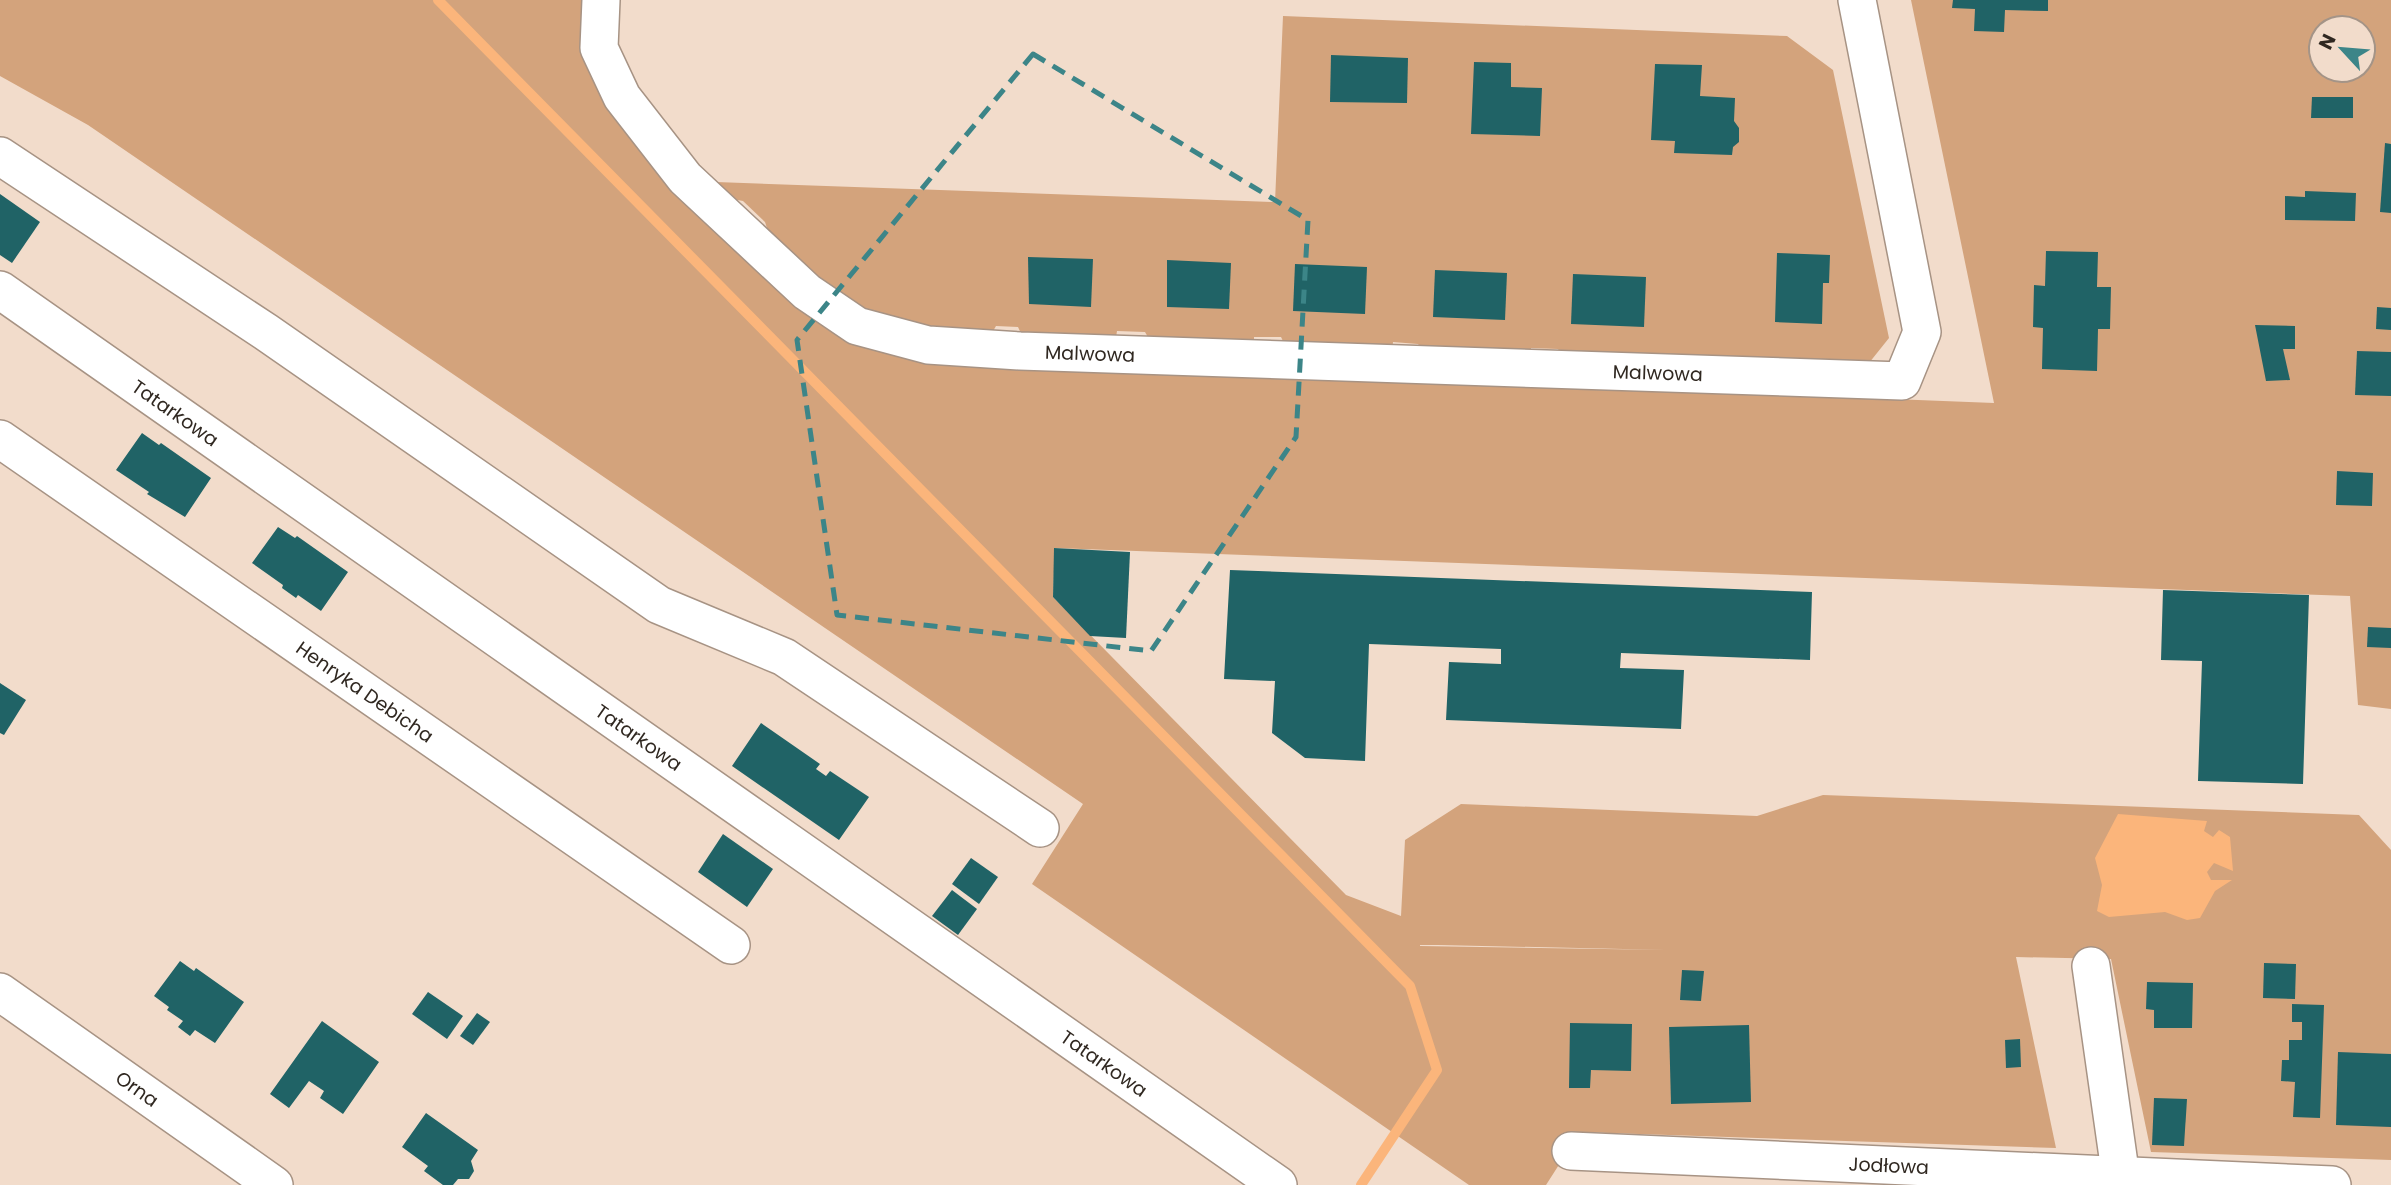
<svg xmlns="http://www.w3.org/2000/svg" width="2391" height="1185" font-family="Poppins,sans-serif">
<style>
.green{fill:#d3a37c;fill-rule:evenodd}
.water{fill:#fbb57b}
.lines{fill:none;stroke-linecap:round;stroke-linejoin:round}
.stream{stroke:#fbb57b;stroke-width:10}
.building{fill:#206366}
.minor-casing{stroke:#a79384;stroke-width:40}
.minor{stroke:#fff;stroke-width:37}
.marked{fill:none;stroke:#3c8588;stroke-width:5;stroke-dasharray:14 9;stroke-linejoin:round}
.labels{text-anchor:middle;stroke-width:7;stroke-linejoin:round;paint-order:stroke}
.street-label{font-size:19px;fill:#302821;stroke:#f2dccb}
</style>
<rect width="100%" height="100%" fill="#f2dccb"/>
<g class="green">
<path d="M0,0H590L663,178L827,329L937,362L1994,403L1911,0H2391V709L2358,705L2350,596L1055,548L1053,597L1346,895L1401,916L1405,840L1461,804L1757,816L1823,795L2359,815L2391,850V1160L2151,1152L2111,959L2016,957L2056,1148L1580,1132L1546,1185H1469L1032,884L1083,804L88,125L0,76ZM2321,28H2363V70H2321ZM1420,945H1438L1668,950L1420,946Z"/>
<path d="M1283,16L1787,36L1833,70L1889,338L1865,368L1564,359L1558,349L1531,348V358L1425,354L1418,344L1393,342L1392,352L1287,349L1281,337H1254V348L1152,344L1145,332L1117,331L1115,343L1024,340L1018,327L996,326L989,338L931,336L827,296L770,237L765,222L743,201L732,199L716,182L1275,202Z"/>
</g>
<path class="water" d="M2118,814L2207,821L2204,831L2213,837L2219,830L2230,837L2233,871L2214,863L2207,872L2211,880H2232L2215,891L2200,918L2187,920L2165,912L2109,917L2097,911L2102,885L2095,858Z"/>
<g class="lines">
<path class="stream" d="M438,0L1410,986L1437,1070L1361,1185"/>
</g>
<g class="building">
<path d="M1953,0H2048V11L2005,10L2004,32L1974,31L1975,9L1952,8Z"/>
<path d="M1331,55L1408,58L1407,103L1330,102Z"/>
<path d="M1474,62L1511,63V87L1542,88L1540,136L1471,134Z"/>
<path d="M1655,64L1702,65L1700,96L1735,98L1734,121L1739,128V142L1733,147L1732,155L1674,153L1675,141L1651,140Z"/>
<path d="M2312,97H2353V118H2311Z"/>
<path d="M2385,143L2391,144V213L2380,212Z"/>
<path d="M2305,191L2356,193L2355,221L2285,220V196L2305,197Z"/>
<path d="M0,194L40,222L12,263L0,255Z"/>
<path d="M2046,251L2098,252L2097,287H2111L2110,329H2098L2097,371L2042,369L2043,328L2033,327L2034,285L2045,286Z"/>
<path d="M1777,253L1830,255L1829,283H1823L1822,324L1775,322Z"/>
<path d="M1028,257L1093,259L1091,307L1029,304Z"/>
<path d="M1167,260L1231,263L1229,309L1167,307Z"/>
<path d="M1295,264L1367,267L1365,314L1293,311Z"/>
<path d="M1435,270L1507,273L1505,320L1433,317Z"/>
<path d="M1573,274L1646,277L1644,327L1571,324Z"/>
<path d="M2377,307L2391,308V330L2376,329Z"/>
<path d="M2255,325L2295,326V349H2283L2290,380L2266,381Z"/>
<path d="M2357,351L2391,352V396L2355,395Z"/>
<path d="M142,433L159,445L161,443L211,478L185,517L147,494L149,492L116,470Z"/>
<path d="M2337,471L2373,473L2372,506L2336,505Z"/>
<path d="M278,527L295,538L297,536L348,572L321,611L298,595L296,598L282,588L283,585L252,563Z"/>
<path d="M1054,548L1130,552L1126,638L1090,636L1053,597Z"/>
<path d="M1230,570L1812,592L1810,660L1621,653L1620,668L1684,670L1681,729L1446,720L1449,662L1501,664V649L1369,644L1365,761L1305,758L1272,733L1275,681L1224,679Z"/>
<path d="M2163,590L2309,595L2303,784L2198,781L2202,661L2161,660Z"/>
<path d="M2368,627L2391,628V648L2367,647Z"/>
<path d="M0,683L26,700L4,735L0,733Z"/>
<path d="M761,723L820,764L816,769L826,776L830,771L869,797L839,840L732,766Z"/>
<path d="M723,834L773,869L747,907L698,872Z"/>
<path d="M971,858L998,877L979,904L952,884Z"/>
<path d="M952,890L977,909L958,935L932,916Z"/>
<path d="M180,961L194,971L196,968L244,1002L215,1043L195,1030L190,1036L178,1027L183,1021L167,1010L169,1007L154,996Z"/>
<path d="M2264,963L2296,964L2295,999L2263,998Z"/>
<path d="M1682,970L1704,971L1701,1001L1680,1000Z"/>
<path d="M2147,982L2193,983L2192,1028H2154V1010L2146,1009Z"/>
<path d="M428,992L463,1016L447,1039L412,1014Z"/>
<path d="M2292,1004L2324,1005L2320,1118L2293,1117L2295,1082L2281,1081L2282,1060H2289V1040H2302V1022H2292Z"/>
<path d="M477,1013L490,1022L473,1045L460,1036Z"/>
<path d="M322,1021L379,1062L343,1114L320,1098L324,1091L309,1081L289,1108L270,1094Z"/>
<path d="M1570,1023L1632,1024L1631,1071L1591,1070L1590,1088H1569Z"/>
<path d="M1749,1025L1751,1102L1671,1104L1669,1027Z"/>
<path d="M2020,1039L2021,1067L2006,1068L2005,1040Z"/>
<path d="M2338,1052L2391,1054V1127L2336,1125Z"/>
<path d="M2154,1098L2187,1099L2184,1146L2152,1145Z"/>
<path d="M426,1113L478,1150L471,1161L474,1171L469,1179H458L453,1185H443L424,1171L428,1166L402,1147Z"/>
</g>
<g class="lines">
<defs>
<g id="minor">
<path id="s1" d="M601,0L599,48L622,97L685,178L807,292L857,326L928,345L1020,351L1902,381L1922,332L1857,0"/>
<path d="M0,156L266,332L659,605L784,657L1040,828"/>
<path id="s2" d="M0,290L1278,1185"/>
<path id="s3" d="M0,439L731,945"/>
<path d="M2091,966L2122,1185"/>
<path id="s4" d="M0,992L274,1185"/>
<path id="s5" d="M1571,1151L2332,1185"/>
</g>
</defs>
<use href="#minor" class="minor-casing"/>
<use href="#minor" class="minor"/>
</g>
<path class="marked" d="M1033,54L1308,220L1296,437L1151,651L837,615L797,340Z"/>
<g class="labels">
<g class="street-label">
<text dy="7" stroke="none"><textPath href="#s1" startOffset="668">Malwowa</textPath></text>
<text dy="7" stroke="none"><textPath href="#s1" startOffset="1236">Malwowa</textPath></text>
<text dy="7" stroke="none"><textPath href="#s2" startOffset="214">Tatarkowa</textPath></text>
<text dy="7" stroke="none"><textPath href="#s3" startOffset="444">Henryka Debicha</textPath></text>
<text dy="7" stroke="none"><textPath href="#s2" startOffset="780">Tatarkowa</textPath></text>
<text dy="7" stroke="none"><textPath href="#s2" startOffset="1348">Tatarkowa</textPath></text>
<text dy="7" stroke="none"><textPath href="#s4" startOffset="168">Orna</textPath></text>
<text dy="7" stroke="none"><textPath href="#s5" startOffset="318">Jodłowa</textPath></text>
</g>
</g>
<g transform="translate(2342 49) rotate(296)"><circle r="33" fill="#f2dccb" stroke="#a49487" stroke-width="2"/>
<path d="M0-5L12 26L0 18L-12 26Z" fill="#3c8588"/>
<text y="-10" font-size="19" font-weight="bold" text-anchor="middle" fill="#302821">N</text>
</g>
</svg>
